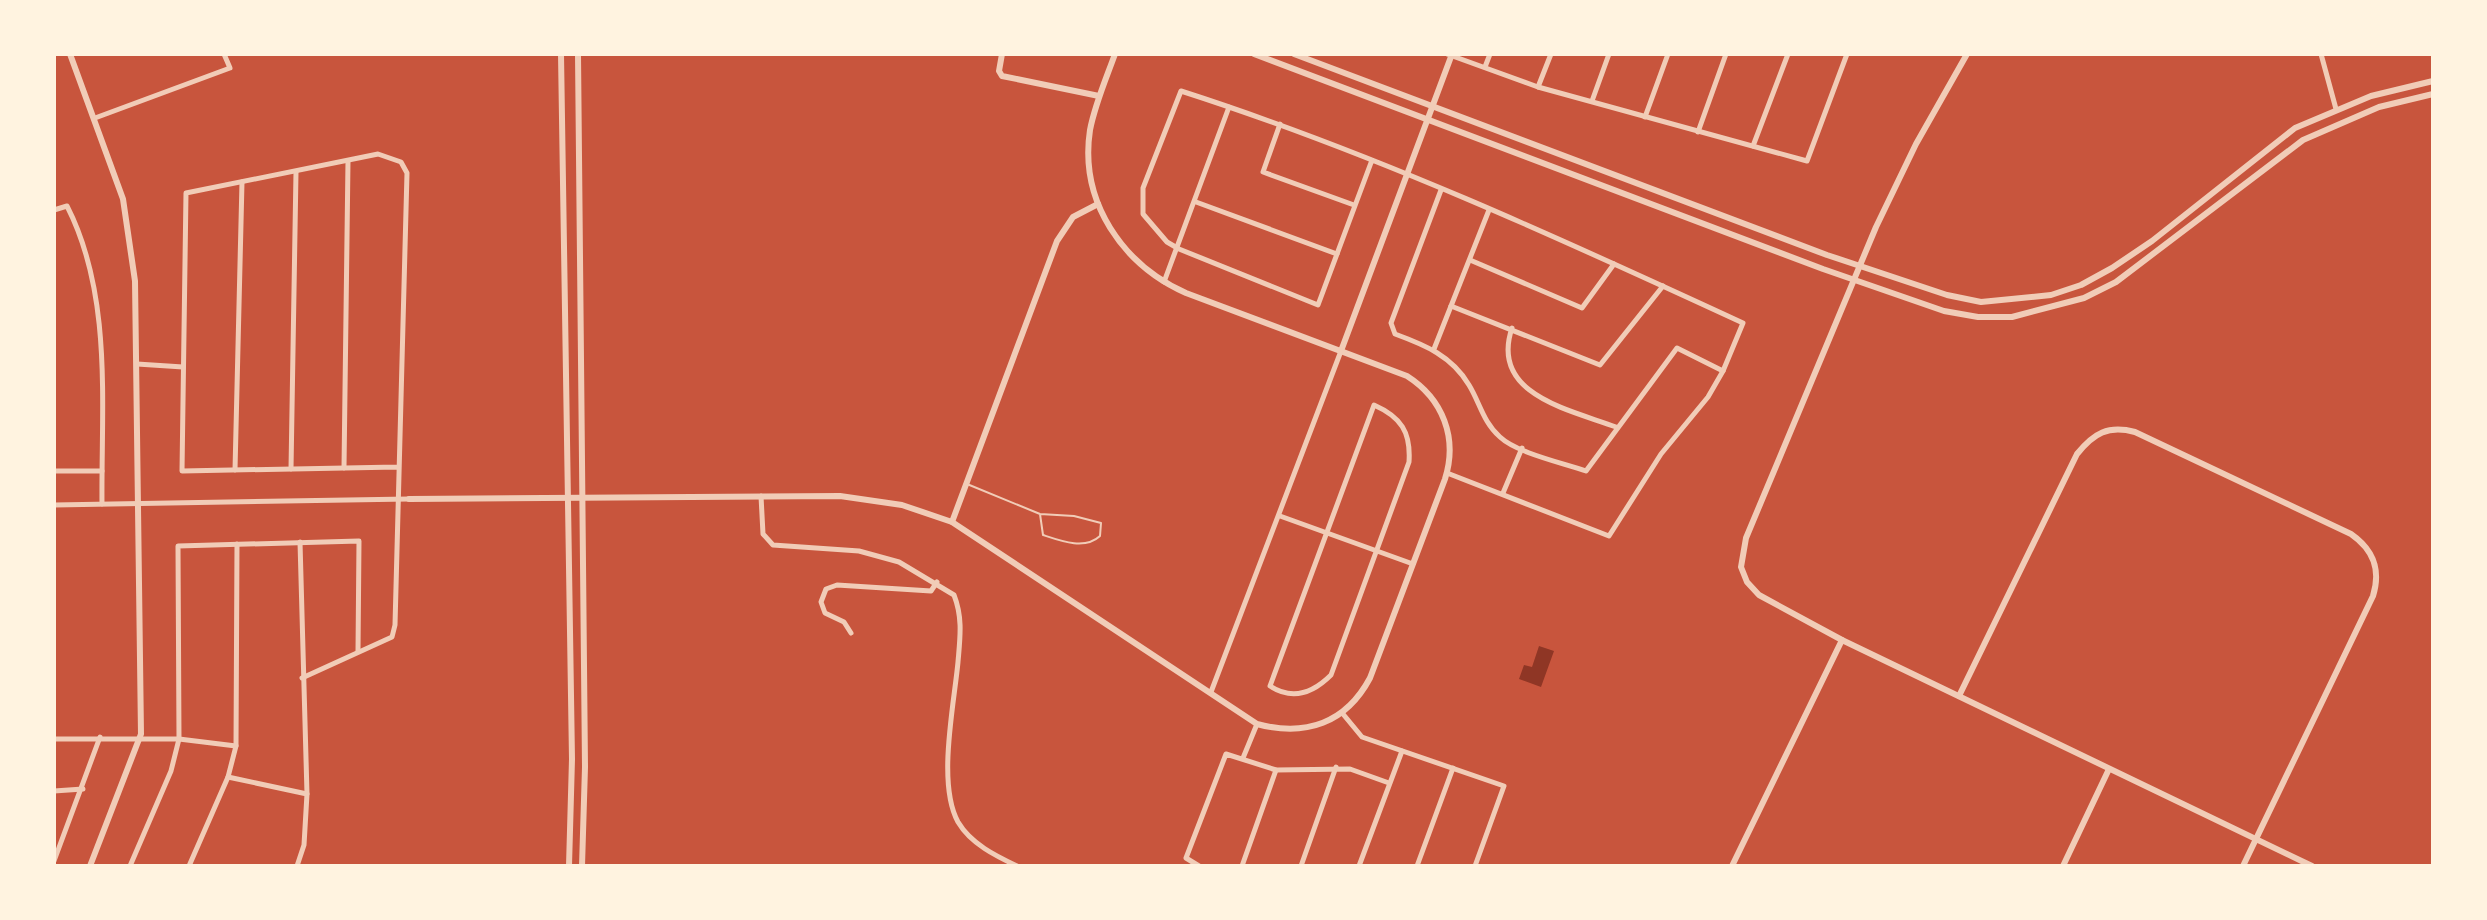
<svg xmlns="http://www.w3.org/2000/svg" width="2487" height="920" font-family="'Work Sans',sans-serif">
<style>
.water{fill:#8f3625}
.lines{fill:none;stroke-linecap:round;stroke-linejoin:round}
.service{stroke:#f1ccb7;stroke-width:2}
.minor{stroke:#f1ccb7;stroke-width:5}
.tertiary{stroke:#f1ccb7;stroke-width:6}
</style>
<rect width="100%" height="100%" fill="#c8553d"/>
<path class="water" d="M1539,646L1554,651L1541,687L1519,679L1524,665L1532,667Z"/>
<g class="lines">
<path class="service" d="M967,484L1040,514L1074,516L1101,523L1100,536C1085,550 1061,541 1043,535L1040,514"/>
<g class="minor">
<path d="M1447,54L1538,87L1807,161L1847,54"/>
<path d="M2321,54L2336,109"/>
<path d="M1485,67L1490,54"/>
<path d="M1538,87L1551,54"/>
<path d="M1592,101L1609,54"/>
<path d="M1645,117L1668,54"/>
<path d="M95,118L230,68L224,54"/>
<path d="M1280,124L1263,172L1354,205"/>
<path d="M1698,132L1726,54"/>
<path d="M1753,146L1788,54"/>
<path d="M1372,160L1318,305L1179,249L1167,242L1143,214V188L1181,91C1374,153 1559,238 1743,323L1723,371L1708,397L1661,454L1609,536L1447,473"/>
<path d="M1441,190L1391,323L1395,334C1425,345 1452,356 1469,385C1480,403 1483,422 1500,437C1517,453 1563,463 1586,471L1677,348L1723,371"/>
<path d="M1196,202L1337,254"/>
<path d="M54,210L67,206C113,296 101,406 102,504"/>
<path d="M1470,260L1582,308L1614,264"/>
<path d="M1164,282L1229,107"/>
<path d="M1451,306L1600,365L1663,286"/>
<path d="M1512,328C1489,395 1571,410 1616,427"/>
<path d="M1434,349L1489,210"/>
<path d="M137,364L183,367"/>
<path d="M1374,405C1401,417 1411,432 1409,462L1331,675C1313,693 1293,701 1270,686Z"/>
<path d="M344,468L348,161"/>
<path d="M291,469L296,172"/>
<path d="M235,470L242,182"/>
<path d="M54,471H102"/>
<path d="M1503,493L1522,448"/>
<path d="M761,496L763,534L773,545L859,551L899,562L954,595C963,618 960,638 958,662C954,705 937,784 958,822C971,844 996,856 1017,866"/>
<path d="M54,505L409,499"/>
<path d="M1280,516L1413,564"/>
<path d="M851,633L844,622L825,613L821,602L826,589L837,585L931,591L937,582"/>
<path d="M302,678L392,637L395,625L407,173L401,162L378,154L186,193L182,471L397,467"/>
<path d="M1211,692L1341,351"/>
<path d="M1343,714L1362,737L1504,786L1475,866"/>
<path d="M54,739H179L236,746"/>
<path d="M1243,758L1257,724"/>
<path d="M228,777L307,794"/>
<path d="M54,791L83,789"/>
<path d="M54,861L100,737"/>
<path d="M130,866L171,771L179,739L178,546L359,541L358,651"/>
<path d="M189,866L228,777L236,746L237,544"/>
<path d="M297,866L304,845L307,794L300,542"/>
<path d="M1199,866L1186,858L1226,754L1276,770L1350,769L1389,783"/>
<path d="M1242,866L1276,770"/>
<path d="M1301,866L1336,767"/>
<path d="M1359,866L1402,751"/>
<path d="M1417,866L1453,768"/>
</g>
<g class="tertiary">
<path d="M70,54L123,199L135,281L141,734L90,866"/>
<path d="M561,54L572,759L569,866"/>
<path d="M578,54L585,767L582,866"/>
<path d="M1002,54L999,71L1002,76L1099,96"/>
<path d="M1254,54L1823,269L1944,311L1978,317H2012L2084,298L2116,282L2303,140L2379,107L2433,94"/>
<path d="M1294,54L1827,255L1947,295L1981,302L2051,295L2081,285L2112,268L2152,241L2295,128L2371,96L2433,81"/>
<path d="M1967,54L1916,144L1876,227L1746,538L1741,567L1747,582L1759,595L1842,640L2312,866"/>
<path d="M1341,351L1452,54"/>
<path d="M409,499L840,496L902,505L952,522L1257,724C1306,737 1346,723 1370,678L1445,479C1458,438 1443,399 1407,376L1186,293C1123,265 1079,202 1090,130C1095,104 1106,79 1115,54"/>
<path d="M952,522L1057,241L1073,217L1098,204"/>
<path d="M1959,696L2077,454C2094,433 2108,425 2135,432L2351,534C2374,550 2381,570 2373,596L2243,866"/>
<path d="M1732,866L1842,640"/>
<path d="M2063,866L2109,769"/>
</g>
</g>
<rect width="2487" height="920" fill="none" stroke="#fff3e0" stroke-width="112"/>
</svg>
